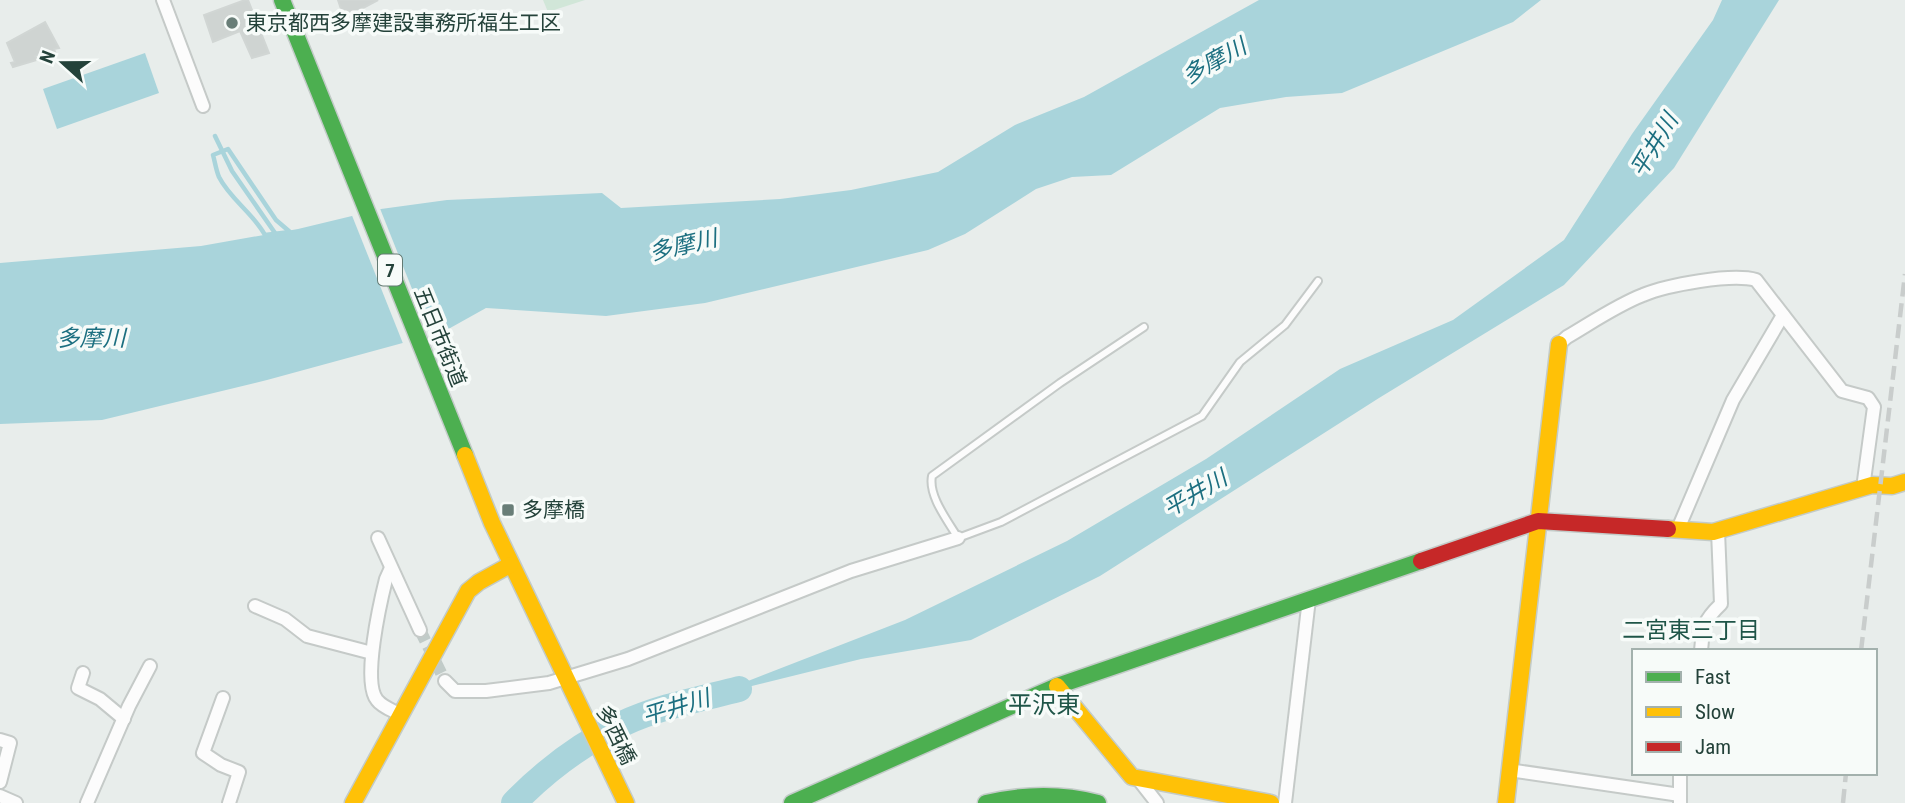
<svg xmlns="http://www.w3.org/2000/svg" width="1905" height="803" font-family="'Roboto Condensed','Noto Sans JP',sans-serif">
<style>
.green{fill:#d1e6d8}
.water{fill:#a9d4db}
.pier{fill:#e8edeb}
.lines{fill:none;stroke-linecap:round;stroke-linejoin:round}
.stream{stroke:#a9d4db;stroke-width:4.5}
.river{stroke:#a9d4db;stroke-width:26}
.building{fill:#cfd4d2;stroke:#d1d6d4;stroke-width:2}
.street-tunnel{stroke:#c1cbc8;stroke-width:12;stroke-dasharray:12 6;stroke-linecap:butt}
.lane-casing{stroke:#c5cac8;stroke-width:10}
.street-casing{stroke:#c5cac8;stroke-width:16}
.fast-casing{stroke:#c3cbc8;stroke-width:19}
.slow-casing{stroke:#c3cbc8;stroke-width:19}
.jam-casing{stroke:#c3cbc8;stroke-width:19}
.lane{stroke:#fcfcfc;stroke-width:6}
.street{stroke:#fcfcfc;stroke-width:12}
.fast{stroke:#4caf50;stroke-width:16}
.slow{stroke:#ffc107;stroke-width:16}
.jam{stroke:#c62828;stroke-width:16}
.rail{stroke:#c9cdcc;stroke-width:4.5;stroke-dasharray:14 7;stroke-linecap:butt}
.poi-dot{fill:#697e78;stroke:#f7fbf9;stroke-width:2.5}
.labels{text-anchor:middle;stroke-width:7;stroke-linejoin:round;paint-order:stroke}
.shield{fill:#f7fbf9;stroke:#637a73;stroke-width:2}
.shield-label{font-size:19px;font-weight:bold;fill:#24423a}
.poi-label{font-size:21px;fill:#24423a;stroke:#f7fbf9;text-anchor:start}
.street-label{font-size:21px;fill:#24423a;stroke:#f7fbf9}
.water-label{font-size:23px;font-style:italic;fill:#1c6f80;stroke:#f7fbf9}
.neighbourhood-label{font-size:23px;fill:#1f5548;stroke:#f7fbf9}
.quarter-label{font-size:24px;fill:#1f5548;stroke:#f7fbf9}
</style>
<rect width="100%" height="100%" fill="#e8edeb"/>
<path class="green" d="M543,0H585L548,12Z"/>
<g class="water">
<path d="M1259,0H1541L1513,22L1342,93L1286,97L1220,108L1111,175L1072,177L1036,189L965,234L928,250L705,303L606,316L486,308L443,332L267,380L102,420L0,424V263L201,246L298,229L381,209L447,200L602,193L621,208L780,199L851,190L938,172L1015,125L1084,97Z"/>
<path d="M1722,0H1779L1674,168L1564,285L1379,398L1100,576L971,640L861,659L707,697L905,620L1067,541L1206,459L1340,369L1453,320L1564,240L1632,134L1713,20Z"/>
<path d="M145,53L159,93L57,129L43,89Z"/>
</g>
<path class="pier" d="M379,206L432,339L404,346L351,213Z"/>
<g class="lines">
<g class="stream">
<path d="M215,136L232,171L275,233"/>
<path d="M228,149L276,220L290,232L265,235C253,213 230,199 219,177C216,170 215,162 213,155Z"/>
</g>
<path class="river" d="M514,803C545,771 581,744 622,724C658,707 700,699 739,689"/>
</g>
<g class="building">
<path d="M245,0H248L269,53L252,58L240,31L213,42L204,15Z"/>
<path d="M338,0H378L344,18Z"/>
<path d="M45,22L59,48L54,49L56,54L46,57L44,53L35,56L37,60L13,67L11,63L15,62L7,43Z"/>
</g>
<g class="lines">
<path class="street-tunnel" d="M420,630L445,681"/>
<defs>
<path id="lane" d="M1144,327L1060,383L932,476C928,496 948,521 958,538L1001,522L1202,416L1240,362L1285,325L1318,281"/>
<g id="street">
<path d="M163,0L203,106"/>
<path d="M1559,344L1567,337C1591,323 1617,305 1643,295C1667,285 1732,273 1756,280L1842,391L1868,398L1874,407L1863,488"/>
<path d="M1678,529L1733,400L1783,315"/>
<path d="M378,538L420,630"/>
<path d="M391,568L386,579C380,603 362,682 377,700C382,707 394,711 401,715"/>
<path d="M255,606L285,619L307,636L372,653"/>
<path d="M1701,651C1703,627 1703,621 1721,604L1718,531"/>
<path d="M83,673L78,688L100,699L124,719"/>
<path d="M445,681L455,691H486L549,683L628,659L851,571L958,538"/>
<path d="M223,698L203,753L221,765L239,772L229,803"/>
<path d="M0,740L10,743L0,782"/>
<path d="M1509,770L1680,795"/>
<path d="M1139,780L1157,803"/>
<path d="M0,796L16,803"/>
<path d="M87,803L129,706L150,666"/>
<path d="M1285,803L1309,599"/>
<path d="M1680,803V773"/>
</g>
<g id="fast">
<path d="M282,0L465,455"/>
<path d="M792,803L1057,686L1421,561"/>
<path d="M986,803C1024,794 1060,793 1098,803"/>
</g>
<g id="slow">
<path d="M465,455L492,523L626,803"/>
<path d="M1668,529L1713,532L1872,485L1892,486L1905,482"/>
<path d="M1057,686L1132,777L1271,803"/>
<path d="M353,803L468,591L479,582L510,565"/>
<path d="M1506,803L1559,344"/>
</g>
<path id="jam" d="M1421,561L1538,521L1668,529"/>
</defs>
<use href="#lane" class="lane-casing"/>
<use href="#street" class="street-casing"/>
<use href="#fast" class="fast-casing"/>
<use href="#slow" class="slow-casing"/>
<use href="#jam" class="jam-casing"/>
<use href="#lane" class="lane"/>
<use href="#street" class="street"/>
<use href="#fast" class="fast"/>
<use href="#slow" class="slow"/>
<use href="#jam" class="jam"/>
<g class="rail">
<path d="M1861,651L1905,274"/>
<path d="M1843,803L1846,773"/>
</g>
</g>
<g class="poi-dot">
<circle cx="232" cy="23" r="7"/>
<rect x="501" y="503" width="14" height="14" rx="3.5"/>
</g>
<g class="labels">
<rect class="shield" x="378" y="254.5" width="24" height="31" rx="5"/>
<g class="shield-label">
<text x="390" y="277">7</text>
</g>
<g class="poi-label">
<text x="246" y="30">東京都西多摩建設事務所福生工区</text>
<text x="522" y="517">多摩橋</text>
</g>
<g class="street-label">
<text transform="translate(440 337) rotate(68)" y="7">五日市街道</text>
<text transform="translate(616 735) rotate(64)" y="7">多西橋</text>
</g>
<g class="water-label">
<text transform="translate(1214 61) rotate(-29)" y="8">多摩川</text>
<text transform="translate(1654 145) rotate(-59)" y="8">平井川</text>
<text transform="translate(683 245) rotate(-13)" y="8">多摩川</text>
<text x="91" y="346">多摩川</text>
<text transform="translate(1195 493) rotate(-30)" y="8">平井川</text>
<text transform="translate(676 707) rotate(-17)" y="8">平井川</text>
</g>
<g class="neighbourhood-label">
<text x="1691" y="638">二宮東三丁目</text>
</g>
<g class="quarter-label">
<text x="1044" y="713">平沢東</text>
</g>
</g>
<rect x="1632" y="649" width="245" height="126" fill="#f7fbf9" stroke="#a3b1ad" stroke-width="2"/>
<rect x="1646" y="672" width="35" height="10" fill="#4caf50" stroke="#a3b1ad" stroke-width="2"/>
<text x="1695" y="684" font-size="21" fill="#24423a">Fast</text>
<rect x="1646" y="707" width="35" height="10" fill="#ffc107" stroke="#a3b1ad" stroke-width="2"/>
<text x="1695" y="719" font-size="21" fill="#24423a">Slow</text>
<rect x="1646" y="742" width="35" height="10" fill="#c62828" stroke="#a3b1ad" stroke-width="2"/>
<text x="1695" y="754" font-size="21" fill="#24423a">Jam</text>
<g transform="translate(63 63) rotate(291)" stroke="#f7fbf9" stroke-width="5" paint-order="stroke">
<path d="M0-5L12 26L0 18L-12 26Z" fill="#24423a"/>
<text y="-10" font-size="19" font-weight="bold" text-anchor="middle" fill="#24423a">N</text>
</g>
</svg>
